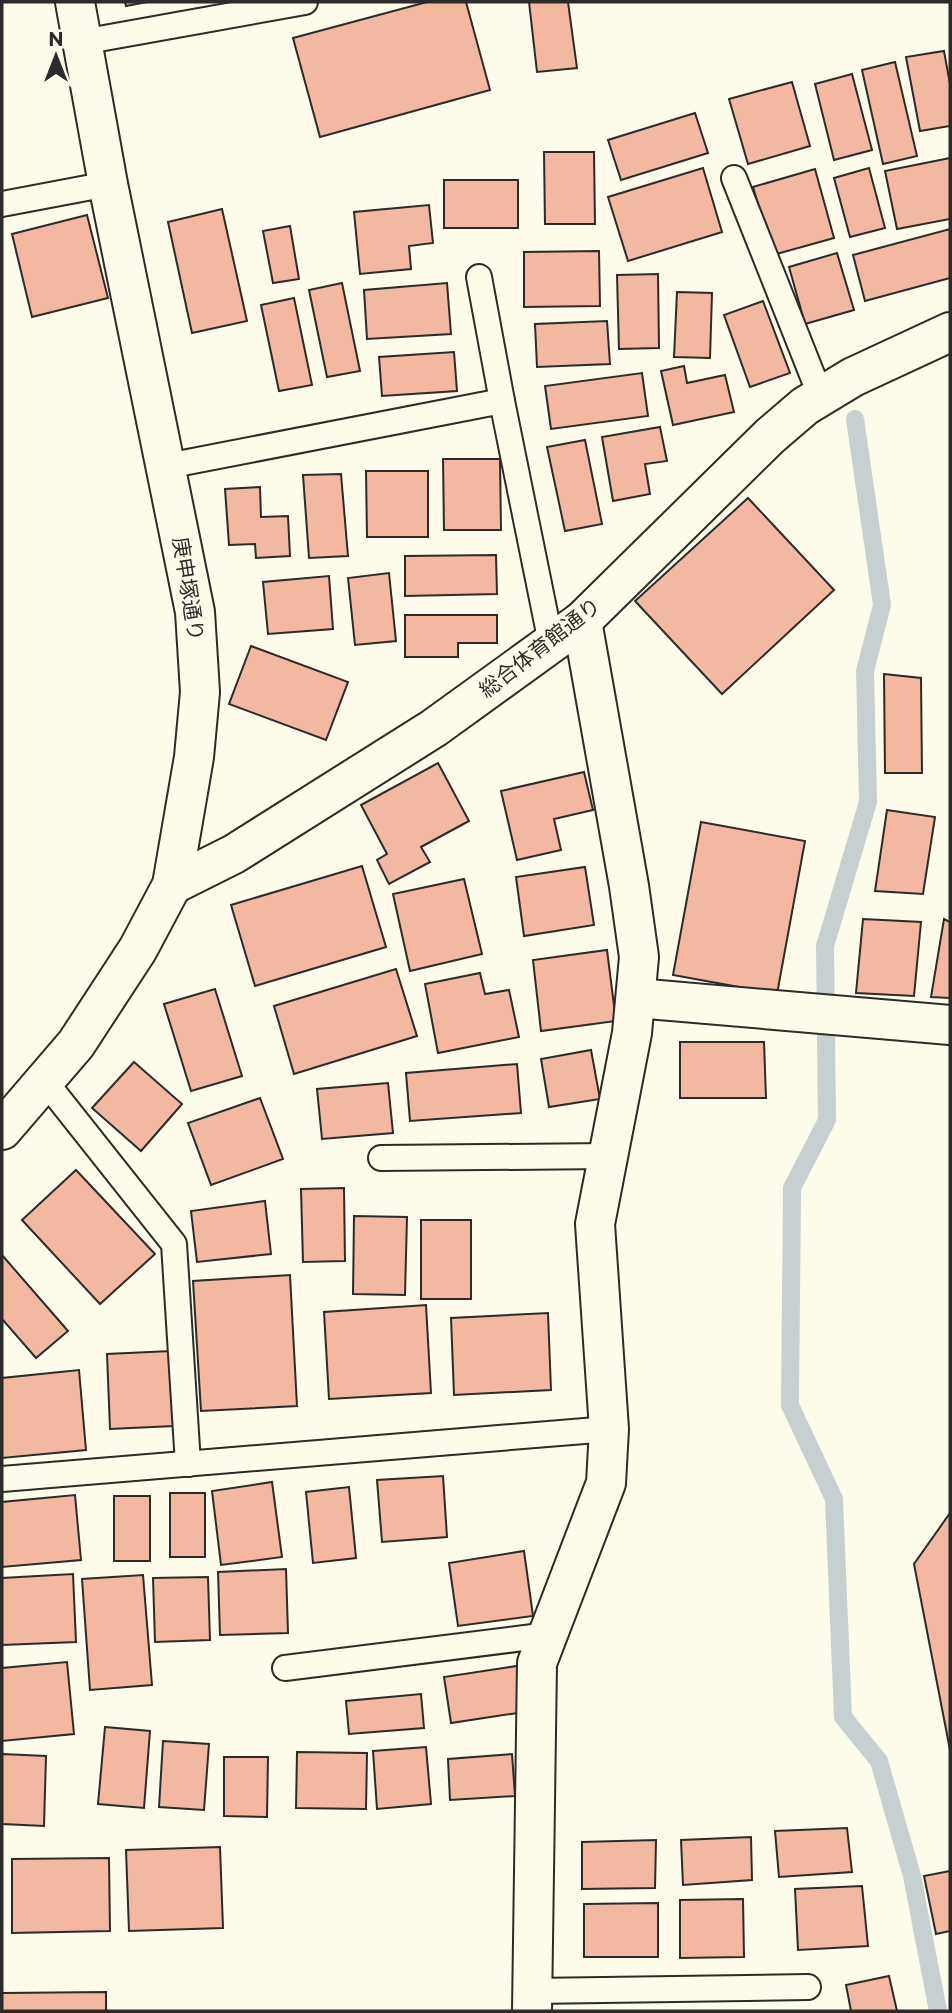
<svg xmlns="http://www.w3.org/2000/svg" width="952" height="2013" font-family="Montserrat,'Noto Sans JP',sans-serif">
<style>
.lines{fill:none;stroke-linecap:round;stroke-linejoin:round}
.stream{stroke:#c7d0d0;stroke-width:18}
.building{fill:#f2b8a0;stroke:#2b2b2b;stroke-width:2}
.service-casing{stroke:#2b2b2b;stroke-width:28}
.minor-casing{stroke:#2b2b2b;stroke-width:42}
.tertiary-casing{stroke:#2b2b2b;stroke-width:42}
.service{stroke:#fdfbea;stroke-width:24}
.minor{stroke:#fdfbea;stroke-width:38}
.tertiary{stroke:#fdfbea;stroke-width:38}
.labels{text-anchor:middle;stroke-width:5;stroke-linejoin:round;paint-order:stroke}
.street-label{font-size:21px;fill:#2b2b2b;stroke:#fdfbea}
</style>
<rect width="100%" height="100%" fill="#fdfbea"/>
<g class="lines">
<path class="stream" d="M855,419L882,605L865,671L868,802L825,946L827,1120L792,1188L790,1405L834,1499L843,1717L879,1761L912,1876L938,2011"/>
</g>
<g class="building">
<path d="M125,2H147L126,6Z"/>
<path d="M427,2H466L490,90L320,137L293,38Z"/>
<path d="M529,2H568L577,68L537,72Z"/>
<path d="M944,51L950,84V126L920,131L906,57Z"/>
<path d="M895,62L917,156L883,164L862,70Z"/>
<path d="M852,74L872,150L834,160L815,84Z"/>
<path d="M792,82L810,146L748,164L729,99Z"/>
<path d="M695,113L708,153L621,180L608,140Z"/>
<path d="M544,152H594L595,224H545Z"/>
<path d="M950,158V219L897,229L885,171Z"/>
<path d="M703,168L722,232L628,261L608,197Z"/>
<path d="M869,168L885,228L850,237L834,178Z"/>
<path d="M815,169L834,238L773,255L753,187Z"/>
<rect x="444" y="180" width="74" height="48"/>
<path d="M429,205L433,243L409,246L411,269L360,274L354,212Z"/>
<path d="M222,209L247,321L192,333L168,222Z"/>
<path d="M87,215L108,298L32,317L12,234Z"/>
<path d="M290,226L299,279L273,283L263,231Z"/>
<path d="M950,229V278L865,301L853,255Z"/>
<path d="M599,251L600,306L524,307V252Z"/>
<path d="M837,253L854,310L805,324L789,267Z"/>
<path d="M658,274L659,348L619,349L617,275Z"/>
<path d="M342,283L360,371L327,377L309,290Z"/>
<path d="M447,283L451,334L367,339L364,290Z"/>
<path d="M677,292L712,293L710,358L674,357Z"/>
<path d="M294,298L312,385L279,391L261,305Z"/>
<path d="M763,301L790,373L750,387L724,315Z"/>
<path d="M607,321L610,364L537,367L535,324Z"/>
<path d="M454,352L457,391L382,396L379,357Z"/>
<path d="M684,366L687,383L725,375L734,412L673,425L661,371Z"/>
<path d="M642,373L648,416L551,429L545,386Z"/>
<path d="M660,427L667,461L645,464L650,494L613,501L602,437Z"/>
<path d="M585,440L602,524L565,531L547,447Z"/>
<path d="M443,459H500L501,530H444Z"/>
<path d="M366,471H428V537H367Z"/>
<path d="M341,474L348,556L309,558L303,475Z"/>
<path d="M260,487L261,517L288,516L290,556L256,558L255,544L229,545L225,489Z"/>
<path d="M748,498L834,590L722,694L635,601Z"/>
<path d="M496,555L497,594L405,596V556Z"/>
<path d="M389,573L396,641L355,645L348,578Z"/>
<path d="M329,576L333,629L268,634L263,582Z"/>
<path d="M405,615H497V643H458V657H405Z"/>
<path d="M251,646L348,682L326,740L229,704Z"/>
<path d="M884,674L921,678L922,773H885Z"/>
<path d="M438,763L469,821L421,847L430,862L389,884L377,860L387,854L361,805Z"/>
<path d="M584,772L593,810L554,819L561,850L517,860L501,791Z"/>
<path d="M887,810L935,817L923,894L875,891Z"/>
<path d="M701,822L805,841L777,994L673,975Z"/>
<path d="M362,866L386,947L255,986L231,905Z"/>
<path d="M585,867L594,925L524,936L516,877Z"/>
<path d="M464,879L482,954L410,971L393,894Z"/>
<path d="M863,919L921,922L914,996L856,993Z"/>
<path d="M944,919L950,922V998L931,997Z"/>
<path d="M607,950L616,1021L541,1031L533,960Z"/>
<path d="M396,969L417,1036L294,1074L274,1006Z"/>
<path d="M480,973L485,994L509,990L519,1037L438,1053L425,984Z"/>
<path d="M215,989L242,1076L191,1091L164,1004Z"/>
<path d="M680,1042H764L766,1098H680Z"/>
<path d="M591,1050L600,1099L549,1107L541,1059Z"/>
<path d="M134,1062L182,1104L141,1151L92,1108Z"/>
<path d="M517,1064L521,1113L410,1121L406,1073Z"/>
<path d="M388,1083L393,1133L322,1139L317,1089Z"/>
<path d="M260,1098L283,1159L211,1185L188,1123Z"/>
<path d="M76,1170L155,1254L100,1304L22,1220Z"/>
<path d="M344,1188L345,1261L303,1262L301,1189Z"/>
<path d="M265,1201L271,1254L197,1262L191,1211Z"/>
<path d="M354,1216L407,1217L405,1295L353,1294Z"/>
<rect x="421" y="1220" width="50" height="79"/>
<path d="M2,1255L68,1331L36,1358L2,1319Z"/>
<path d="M290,1275L297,1406L201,1411L193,1281Z"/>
<path d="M426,1305L431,1393L329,1399L324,1312Z"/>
<path d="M548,1313L551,1390L454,1395L451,1318Z"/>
<path d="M171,1351L174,1426L110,1429L107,1354Z"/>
<path d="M79,1370L86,1450L2,1458V1378Z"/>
<path d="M443,1476L447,1537L382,1542L377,1480Z"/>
<path d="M272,1482L282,1557L221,1565L212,1491Z"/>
<path d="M349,1487L356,1558L313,1563L306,1492Z"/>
<rect x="170" y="1493" width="35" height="64"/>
<path d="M75,1495L81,1560L2,1567V1502Z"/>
<rect x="114" y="1496" width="36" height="65"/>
<path d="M950,1513V1750L914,1564Z"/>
<path d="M524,1551L533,1616L458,1626L449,1563Z"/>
<path d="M286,1569L288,1633L220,1635L218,1572Z"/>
<path d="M73,1574L76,1642L2,1645V1578Z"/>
<path d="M143,1575L152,1685L90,1690L82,1579Z"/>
<path d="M208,1577L210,1640L155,1642L153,1578Z"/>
<path d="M67,1662L74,1734L2,1741V1668Z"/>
<path d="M517,1666L524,1712L451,1723L444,1677Z"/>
<path d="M421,1694L424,1728L349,1734L346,1701Z"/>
<path d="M105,1727L150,1731L144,1808L98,1804Z"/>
<path d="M163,1741L209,1744L204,1810L159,1807Z"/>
<path d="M426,1747L431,1804L377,1809L373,1751Z"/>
<path d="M297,1752L367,1753L366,1809L296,1808Z"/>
<path d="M2,1754L46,1756L44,1826L2,1824Z"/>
<path d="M512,1754L515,1796L450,1800L448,1759Z"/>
<path d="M224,1757H268L267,1817L224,1816Z"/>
<path d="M847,1828L852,1872L779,1877L775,1831Z"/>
<path d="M751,1837L752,1880L683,1885L681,1840Z"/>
<path d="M656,1840L655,1888L582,1889V1842Z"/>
<path d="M220,1847L223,1928L129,1931L126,1850Z"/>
<path d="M109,1858L110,1931L12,1933V1859Z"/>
<path d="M950,1871V1931L936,1934L924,1876Z"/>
<path d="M862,1886L868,1946L798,1950L795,1889Z"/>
<path d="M743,1899L744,1957L680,1958V1900Z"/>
<path d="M658,1903V1957H584V1904Z"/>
<path d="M889,1976L897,2011H851L846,1985Z"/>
<path d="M106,1992V2011H2V1993Z"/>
</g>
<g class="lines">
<defs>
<g id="service">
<path d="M82,42L305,2"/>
<path d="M734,178L821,397"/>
<path d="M2,204L108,184"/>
<path d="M479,277L502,401"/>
<path d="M167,466L502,401L551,643"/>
<path d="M44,1080L174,1244L188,1464"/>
<path d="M381,1158L609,1156"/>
<path d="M2,1479L609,1429"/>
<path d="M285,1668L548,1635"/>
<path d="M532,1991L808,1987"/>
</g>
<g id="minor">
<path d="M636,998L950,1025"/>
<path d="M2,1130L76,1044L138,949L172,885L194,757L200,692L195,612L108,184L75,2"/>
<path d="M532,2011L537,1663L606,1483L609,1429L595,1224L632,1033L639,957L629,886L582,621"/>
</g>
<path id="tertiary" d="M172,885L234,854L434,728L582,621L770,436L805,406L853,377L950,332"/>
</defs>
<use href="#service" class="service-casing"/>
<use href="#minor" class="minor-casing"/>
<use href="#tertiary" class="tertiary-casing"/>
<use href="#service" class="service"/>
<use href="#minor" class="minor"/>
<use href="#tertiary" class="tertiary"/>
</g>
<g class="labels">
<g class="street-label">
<text transform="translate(188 589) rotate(81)" y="7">庚申塚通り</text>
<text transform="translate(540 648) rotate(-38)" y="7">総合体育館通り</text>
</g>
</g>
<rect width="952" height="2013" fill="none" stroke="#2b2b2b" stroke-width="7"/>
<g transform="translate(56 56)" stroke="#fdfbea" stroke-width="5" paint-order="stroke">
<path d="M0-5L12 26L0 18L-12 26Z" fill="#2b2b2b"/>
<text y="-10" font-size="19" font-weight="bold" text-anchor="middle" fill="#2b2b2b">N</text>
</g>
</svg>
